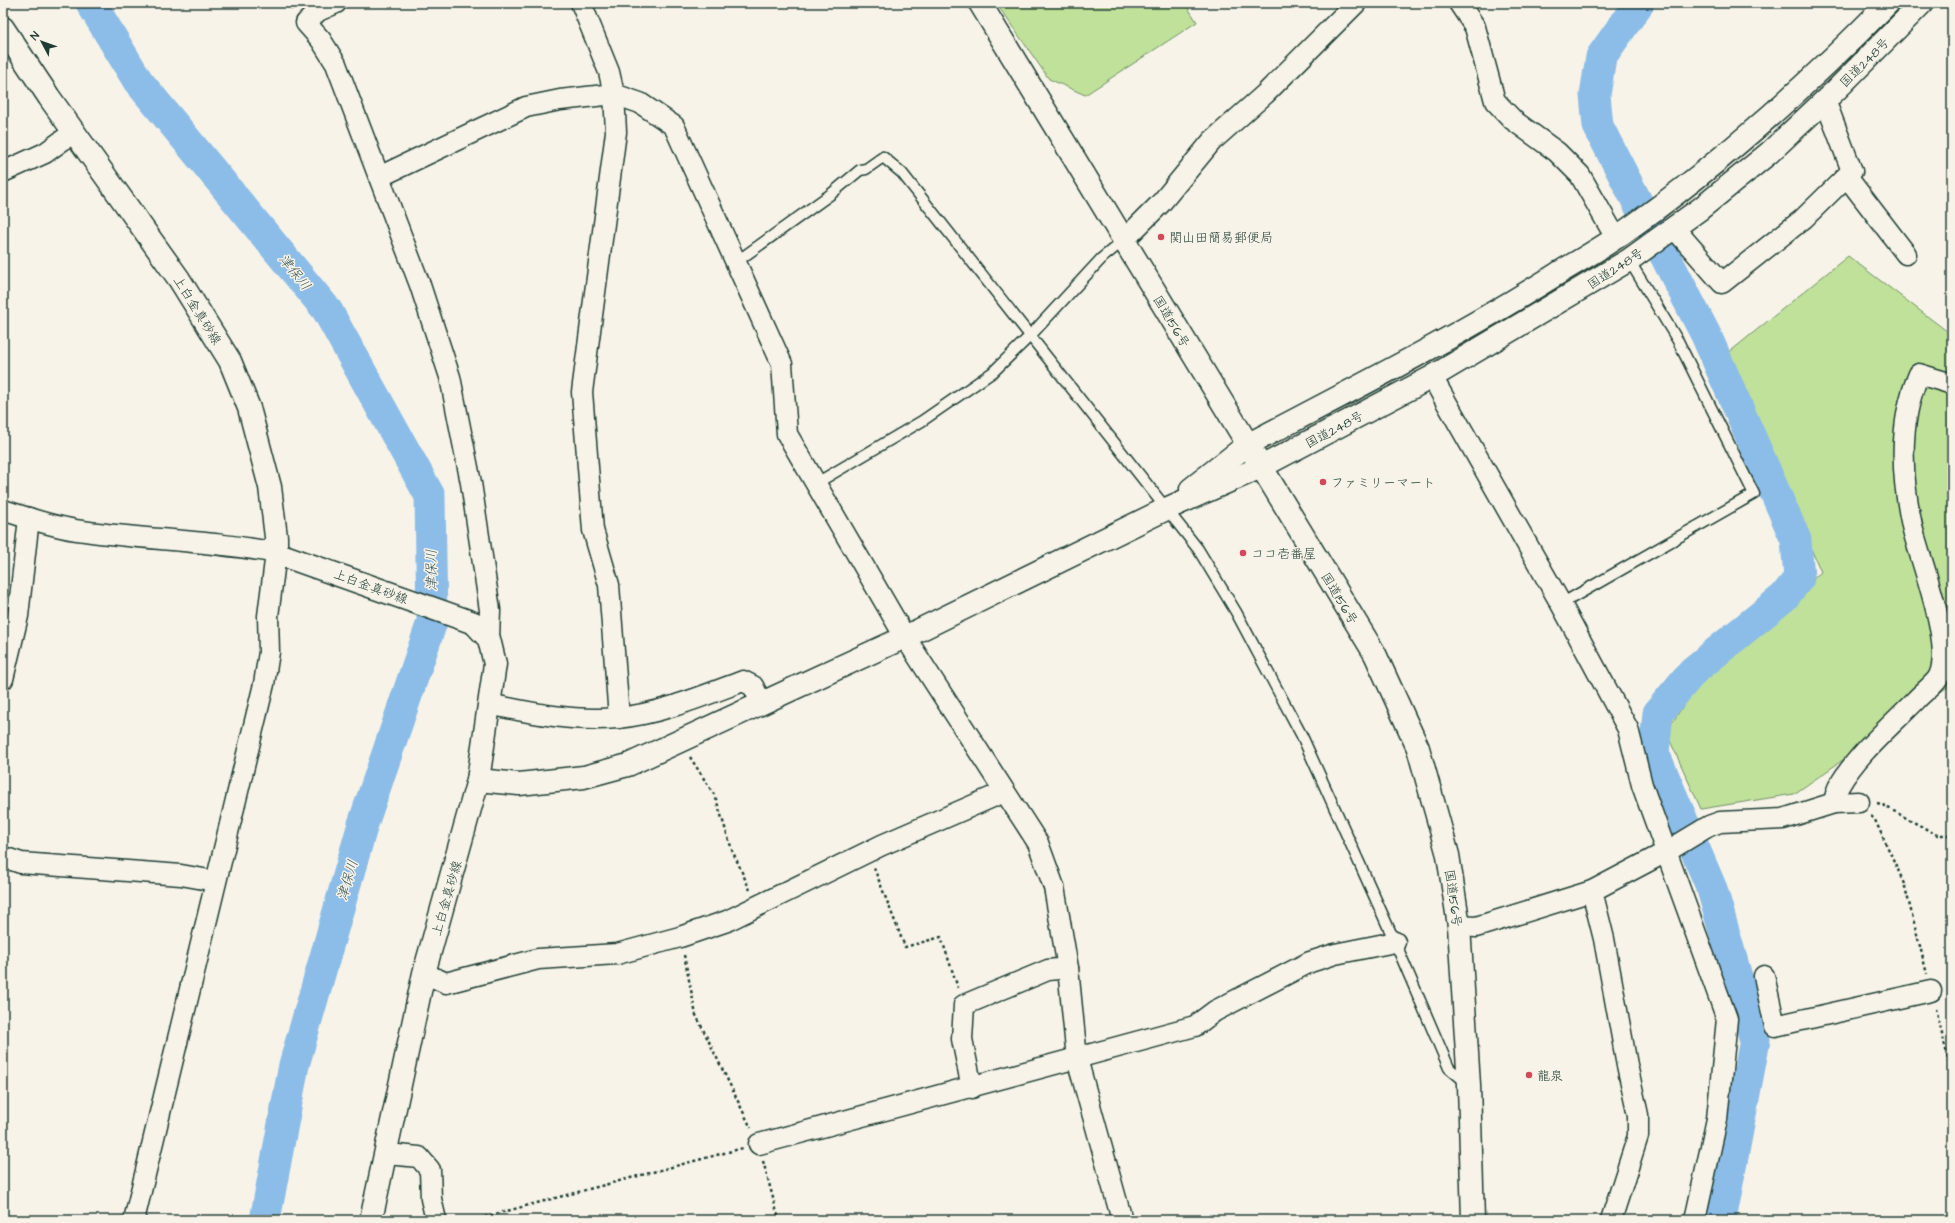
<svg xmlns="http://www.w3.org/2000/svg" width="1955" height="1223" font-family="'Architects Daughter','Klee One',sans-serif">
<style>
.green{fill:#c0e19a;stroke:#708f67}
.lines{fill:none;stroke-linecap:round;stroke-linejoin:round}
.river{stroke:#8cbde8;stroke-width:31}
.lane-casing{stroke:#1f3d34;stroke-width:13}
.street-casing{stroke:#1f3d34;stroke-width:23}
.secondary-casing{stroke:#1f3d34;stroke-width:25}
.highway-casing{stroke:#1f3d34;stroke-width:25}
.path{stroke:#1f3d34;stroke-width:2.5;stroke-dasharray:3 3;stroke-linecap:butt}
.lane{stroke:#f7f3e8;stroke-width:10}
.street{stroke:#f7f3e8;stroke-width:20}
.secondary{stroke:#f7f3e8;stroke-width:22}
.highway{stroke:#f7f3e8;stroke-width:22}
.poi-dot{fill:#d1495b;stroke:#f7f3e8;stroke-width:1.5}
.labels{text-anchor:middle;stroke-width:3;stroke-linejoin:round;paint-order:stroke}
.street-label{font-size:13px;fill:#1f3d34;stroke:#f7f3e8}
.poi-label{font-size:13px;fill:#1f3d34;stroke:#f7f3e8;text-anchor:start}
.water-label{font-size:14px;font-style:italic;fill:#355758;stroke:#f7f3e8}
</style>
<rect width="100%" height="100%" fill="#f7f3e8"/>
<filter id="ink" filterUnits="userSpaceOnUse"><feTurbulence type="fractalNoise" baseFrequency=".025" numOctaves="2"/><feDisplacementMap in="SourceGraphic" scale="8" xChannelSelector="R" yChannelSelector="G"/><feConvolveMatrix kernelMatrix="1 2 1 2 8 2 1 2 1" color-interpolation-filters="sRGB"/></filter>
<g filter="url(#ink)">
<g class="green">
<path d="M996,3H1185L1197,22L1085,95L1049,79Z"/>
<path d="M1848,256L1952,335V684L1794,794L1701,809L1666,732L1708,668L1821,572L1727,354Z"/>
</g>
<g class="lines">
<g class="river">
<path d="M91,3L138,81L327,310L430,496L432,622L363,824L294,1065L265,1220"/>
<path d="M1639,3L1601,57L1595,95L1598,126L1706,335L1796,540L1799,578L1784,597L1693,671L1658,713L1654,753L1712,889L1755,1040L1721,1220"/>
</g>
<defs>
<g id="lane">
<path d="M736,262L831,194L860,170L866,169L883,157L902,173L1198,549L1236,612L1302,736L1395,942L1449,1068L1467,1083"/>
<path d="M815,484L922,421L993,372L1029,337L1102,258L1124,240"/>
<path d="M1561,604L1754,494L1678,341L1629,260"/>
</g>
<g id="street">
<path d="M336,3L318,11L306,23L321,40L336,64L420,285L450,377L471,483L490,610L489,639"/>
<path d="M581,3L609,72L614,94L616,132L582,392L593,530L609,585L619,718"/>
<path d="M1459,3L1475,27L1495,101L1513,120L1557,152L1580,175L1616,238"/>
<path d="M3,172L45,153L74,132"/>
<path d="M379,177L526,107L560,100L614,94L640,103L674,126L782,364L787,434L905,637L1038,843L1054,887L1068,968L1077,1059L1122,1220"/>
<path d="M1847,177L1906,254"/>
<path d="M1674,228L1722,283L1803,219L1852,171L1825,100"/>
<path d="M1124,240L1161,203L1212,141L1265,94L1356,3"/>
<path d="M1432,377L1561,604L1628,729L1642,785L1727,1019L1717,1119L1695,1220"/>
<path d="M3,510C27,518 52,526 76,530C143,540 210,540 276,553L268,616L269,652L264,684L134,1220"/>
<path d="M3,679L18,616L29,518"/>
<path d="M489,704C530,713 575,722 617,718C660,714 703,696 743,681L753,686L762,704"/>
<path d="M1834,803C1835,798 1836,791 1839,786C1857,754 1891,726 1916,700C1922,693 1935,684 1939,676C1954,643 1920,561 1912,526C1901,475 1898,422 1919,374L1952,384"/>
<path d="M3,857L21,863L181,875L215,881"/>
<path d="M1592,891L1604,939L1627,1065L1638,1115V1136L1611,1220"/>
<path d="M1459,926L1476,927L1592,891L1666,852L1709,826L1720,822L1783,819L1834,803L1859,802"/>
<path d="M424,973L446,983L538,959L617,954L680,937L727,921L882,845L1004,792"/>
<path d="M1764,976L1775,1026L1931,991"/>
<path d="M972,1088L962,1039L964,1005L1048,970L1068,968"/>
<path d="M759,1144L1195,1026L1215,1011L1310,962L1335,954L1395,942"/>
<path d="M387,1154L419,1157L430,1170L431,1199L436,1220"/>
</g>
<g id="secondary">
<path d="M3,28L49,97L179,279L230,361L249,408L270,487L276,537V553L474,623L489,639L495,664L478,780L424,973L371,1220"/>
<path d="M1191,489L1247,445"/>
<path d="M478,780L519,784L584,777L628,765L905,637L1166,509L1261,467"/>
</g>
<g id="highway">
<path d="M980,3L1375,654L1418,748L1448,855L1459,926L1469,1085L1473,1220"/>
<path d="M1247,445C1352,390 1457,337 1557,274C1577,262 1598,250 1617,237C1716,168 1804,89 1888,3"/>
<path d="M1261,467L1432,377L1629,260L1700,209L1769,153L1836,90L1922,3"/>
</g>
</defs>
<use href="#lane" class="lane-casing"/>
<use href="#street" class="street-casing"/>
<use href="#secondary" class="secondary-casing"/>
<use href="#highway" class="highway-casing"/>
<g class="path">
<path d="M286,3L294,11"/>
<path d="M690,757L715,796L732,850L750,890"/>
<path d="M1877,803L1881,804L1937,835H1952"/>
<path d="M1871,816L1875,820L1904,883L1927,974"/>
<path d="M874,868L905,947L941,937L958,988"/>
<path d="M684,955L696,1015L751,1128"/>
<path d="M1936,1008L1952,1075"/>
<path d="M763,1161L779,1220"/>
<path d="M473,1220L743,1148"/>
</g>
<use href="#lane" class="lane"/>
<use href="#street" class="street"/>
<use href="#secondary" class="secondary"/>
<use href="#highway" class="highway"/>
</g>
</g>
<g class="poi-dot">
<circle cx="1161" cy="237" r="4"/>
<circle cx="1323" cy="482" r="4"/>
<circle cx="1243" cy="553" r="4"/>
<circle cx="1529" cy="1075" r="4"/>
</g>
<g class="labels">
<g class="street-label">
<text transform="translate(1864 62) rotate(-45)" y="5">国道248号</text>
<text transform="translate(1615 268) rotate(-33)" y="5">国道248号</text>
<text transform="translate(198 310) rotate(58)" y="5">上白金真砂線</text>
<text transform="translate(1172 321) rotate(59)" y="5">国道156号</text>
<text transform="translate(1334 429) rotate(-28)" y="5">国道248号</text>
<text transform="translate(371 586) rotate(20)" y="5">上白金真砂線</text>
<text transform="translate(1340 598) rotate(59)" y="5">国道156号</text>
<text transform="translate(446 898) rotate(-74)" y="5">上白金真砂線</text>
<text transform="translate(1454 898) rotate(82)" y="5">国道156号</text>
</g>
<g class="poi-label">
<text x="1169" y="242">関山田簡易郵便局</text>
<text x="1331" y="487">ファミリーマート</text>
<text x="1251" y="558">ココ壱番屋</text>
<text x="1537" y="1080">龍泉</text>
</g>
<g class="water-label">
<text transform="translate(295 272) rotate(51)" y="5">津保川</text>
<text transform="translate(431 570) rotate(-91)" y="5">津保川</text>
<text transform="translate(347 880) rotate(-74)" y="5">津保川</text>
</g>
</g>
<rect width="1955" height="1223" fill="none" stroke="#f7f3e8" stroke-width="16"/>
<rect x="8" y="8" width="1939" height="1207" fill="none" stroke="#1f3d34" stroke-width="1.5" filter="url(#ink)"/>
<g transform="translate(42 42) rotate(311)" stroke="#f7f3e8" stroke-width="3" paint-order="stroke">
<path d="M0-3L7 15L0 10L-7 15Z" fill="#1f3d34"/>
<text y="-6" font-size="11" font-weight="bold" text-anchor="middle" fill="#1f3d34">N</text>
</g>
</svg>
